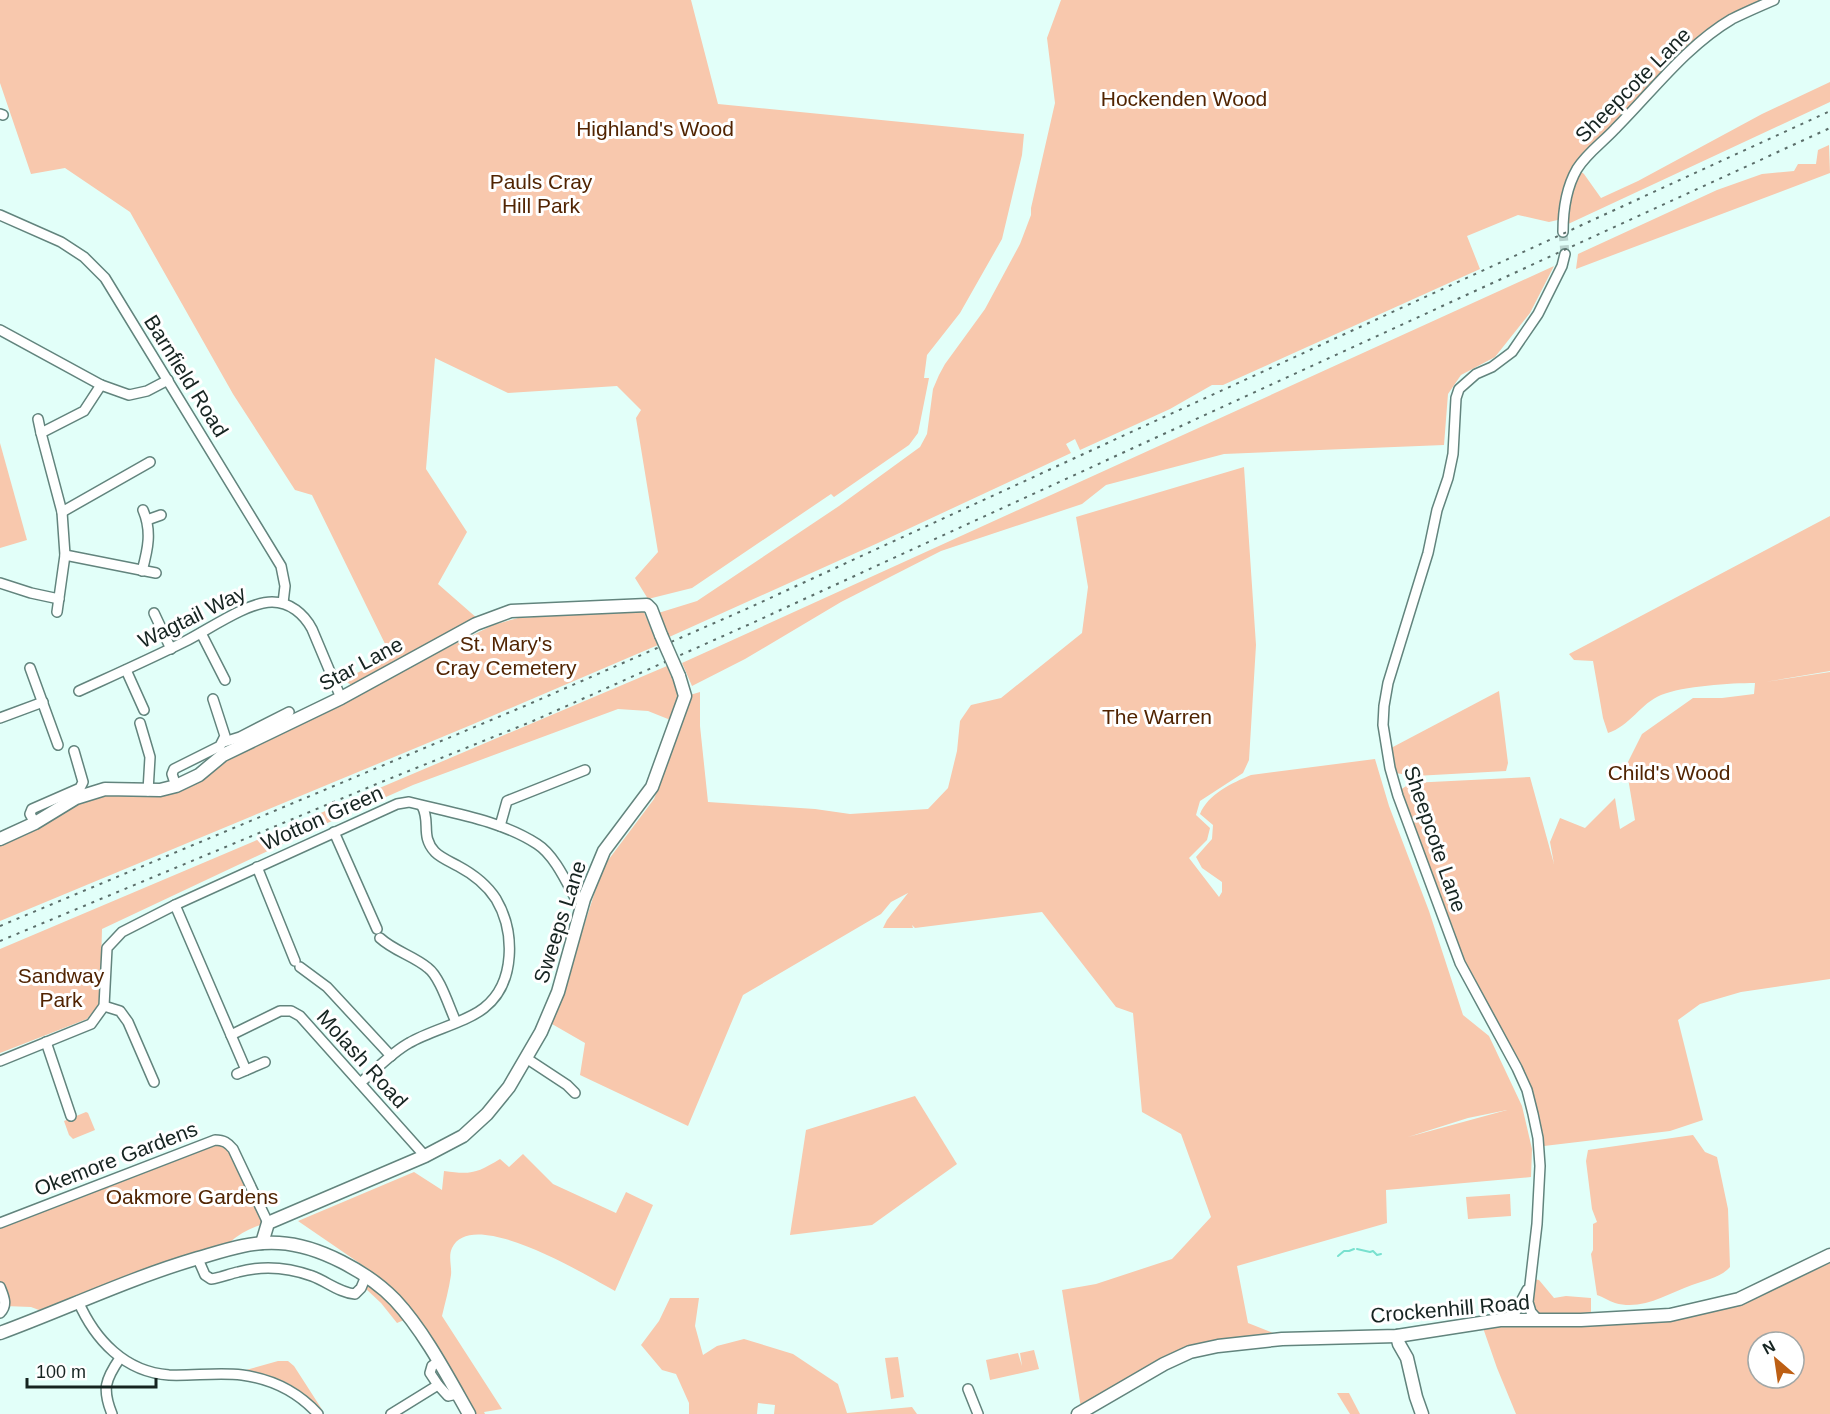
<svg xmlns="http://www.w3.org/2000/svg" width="1830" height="1414" font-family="Helvetica,sans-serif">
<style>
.green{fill:#f8c8ad;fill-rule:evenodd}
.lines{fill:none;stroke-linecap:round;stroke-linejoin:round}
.stream{stroke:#78e1cf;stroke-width:2}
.street-tunnel{stroke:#b9d3ce;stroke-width:9;stroke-dasharray:9 4.5;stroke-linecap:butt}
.street-casing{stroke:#62847d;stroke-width:12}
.secondary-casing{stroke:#62847d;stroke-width:15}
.street{stroke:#fff;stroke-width:9}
.secondary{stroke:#fff;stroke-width:12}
.rail{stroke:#5b6e6a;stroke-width:2;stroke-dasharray:3 6;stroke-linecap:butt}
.secondary-bridge-casing{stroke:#62847d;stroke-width:15;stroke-linecap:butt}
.secondary-bridge{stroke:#fff;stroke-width:12}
.labels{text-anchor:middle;stroke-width:6;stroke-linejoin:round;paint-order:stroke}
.street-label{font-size:21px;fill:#162421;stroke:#fff}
.park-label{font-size:21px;fill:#512402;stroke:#fff}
</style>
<rect width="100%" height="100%" fill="#e2fff9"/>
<g class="green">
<path d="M0,0H691L718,104L1024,134L1022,155L1002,239L960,313L927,355L924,378H929L918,433L909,445L834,497L831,494L692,588L648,599L635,578L658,552L636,418L641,410L617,386L508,393L435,358L426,469L467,532L438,584L478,619L353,686L343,680L391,656L312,495L295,490L233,394L130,212L65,168L31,174L0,83Z"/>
<path d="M1061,0H1773L1715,30L1584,158L1562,219L1549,222L1518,215L1467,236L1480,269L1223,385H1212L1170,409L1080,450L1075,439L1066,444L1071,453L878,543L667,638L655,614L697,601L839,506L920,447L927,434L933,389L939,375L945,364L985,309L1020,244L1031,215V208L1055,103L1047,38Z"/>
<path d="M1830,82V102L1566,225L1568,198L1579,170L1584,174L1601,198L1638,181L1762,114Z"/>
<path d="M1829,145L1830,173L1576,269L1578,254L1717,190L1762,174L1794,171L1798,164H1816L1818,150Z"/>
<path d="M1554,266L1530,313L1495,357L1461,375L1448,394L1444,445L1224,454L1106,485L1082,504L941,551L841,602L745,659L692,686L682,663Z"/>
<path d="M0,443L27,540L0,548Z"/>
<path d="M1244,467L1256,645L1249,760L1243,773L1200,801L1196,815L1210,828L1207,840L1189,858L1219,897L1222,892V882L1202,868L1196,857L1212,839L1213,825L1200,814C1208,794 1232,783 1251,775L1375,759L1389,806L1429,911L1463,1015L1489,1036L1522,1106L1532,1149L1531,1177L1386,1190L1387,1223L1237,1266L1248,1323L1273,1333L1192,1347L1081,1408L1062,1290L1096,1284L1172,1259L1211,1217L1181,1134L1142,1112L1133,1013L1116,1007L1042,912L915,928L912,925L913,928H883L887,920L908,893L891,902L881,914L743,995L688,1126L580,1075L585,1043L552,1024L603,867L654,799L682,725L690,695L700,692V726L708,802L815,809L850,814L928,809L948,788L957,751L960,721L971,705L1001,698L1082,633L1088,587L1076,517ZM1507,1110L1408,1137L1468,1118Z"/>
<path d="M1830,516V671L1765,682L1830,672V979L1741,992L1700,1004L1678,1020L1703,1120L1670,1131L1544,1146L1528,1082L1469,975L1400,790L1411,783L1530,777L1554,864L1550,842L1560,818L1585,828L1615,798L1620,829L1635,820L1626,766L1642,734L1693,698H1722L1754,694L1755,683C1731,683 1683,686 1661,695C1641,703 1630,726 1608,733L1603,718L1593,661L1574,660L1569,654Z"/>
<path d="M615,610H643L658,645L471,725L0,921V845L38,828L78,803L109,793L152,795L493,625L518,618L584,614Z"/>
<path d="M667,666L680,698L673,721L648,711L618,709L413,785L323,825L102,929L100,1003L87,1019L0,1053V949Z"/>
<path d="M1499,691L1508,763L1506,771L1415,776L1395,773L1391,748Z"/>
<path d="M915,1096L957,1164L872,1225L790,1235L806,1130Z"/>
<path d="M86,1112L88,1113L95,1130L73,1139L69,1135L64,1121Z"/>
<path d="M1693,1135L1705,1152L1717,1157L1728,1209L1730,1267C1720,1278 1705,1280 1692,1285C1667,1294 1642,1311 1615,1303C1609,1301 1603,1297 1597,1295L1591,1254L1593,1250V1224L1597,1222L1592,1209L1586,1161L1588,1150Z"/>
<path d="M215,1140L225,1141L268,1223C254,1226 241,1232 230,1242L39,1310L31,1307L5,1306L0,1287V1223Z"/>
<path d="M523,1154L553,1184L616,1213L626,1192L653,1205L615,1291C589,1277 472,1205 452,1248C448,1256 452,1267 451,1275C449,1289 445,1303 442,1316L502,1409L484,1412L485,1414H474L399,1300L368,1269L298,1221L414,1172L442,1190L444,1171C471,1175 477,1173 500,1159L509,1167Z"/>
<path d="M1510,1194L1511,1216L1468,1219L1466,1197Z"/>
<path d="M1830,1262V1414H1516L1497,1368L1482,1325L1671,1319L1783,1283ZM1758,1342H1794V1378H1758Z"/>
<path d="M1533,1279L1539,1280L1554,1298L1566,1296L1591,1298V1317L1540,1319L1534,1311L1531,1288Z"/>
<path d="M367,1286L374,1288L403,1316L404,1320L397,1323L381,1303L365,1288Z"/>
<path d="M670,1298H699L695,1326L703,1355L717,1346L744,1339L793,1354L838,1384L847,1413L912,1407L917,1414H774L775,1405L758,1403L757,1414H689V1403L676,1374L662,1370L641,1345L659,1321Z"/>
<path d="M1034,1350L1039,1369L990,1380L986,1360L1018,1353L1022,1366L1020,1353Z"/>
<path d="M898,1357L904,1397L891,1399L885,1358Z"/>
<path d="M278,1361H288L294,1366L323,1411C296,1385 283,1378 246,1370Z"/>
<path d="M1337,1393H1349L1360,1414H1350Z"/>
</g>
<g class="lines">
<g class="stream">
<path d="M1357,1249L1370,1252L1373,1251L1377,1255L1381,1254"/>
<path d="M1338,1256L1344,1251H1349L1354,1249"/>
</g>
<path class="street-tunnel" d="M1563,232L1565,254"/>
<defs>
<g id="street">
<path d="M0,114L3,115"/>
<path d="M0,215L61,242L84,257L105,278L281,566L285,586L283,603"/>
<path d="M1563,232C1563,210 1566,188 1577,169C1587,153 1602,143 1615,129C1652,92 1686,46 1732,19C1746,12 1760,6 1774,0"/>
<path d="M0,330L101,385L129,395L147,391L168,380"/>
<path d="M38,419L41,433"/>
<path d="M62,512L150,462"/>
<path d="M147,520L161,515"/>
<path d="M65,555L156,573"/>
<path d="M142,571C148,549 152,531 143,510"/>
<path d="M0,583L31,593L59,599"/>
<path d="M57,612L65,555L62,512L41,433L84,411L101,385"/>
<path d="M154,613L171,649"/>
<path d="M201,633L225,680"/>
<path d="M30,668L58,745"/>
<path d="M126,670L144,710"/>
<path d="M79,691C114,675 150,659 184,642C208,630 247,602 272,602C290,602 304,614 312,629L341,698"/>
<path d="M0,718L43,702"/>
<path d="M140,723L150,757L148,791"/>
<path d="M224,742L240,737L289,712"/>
<path d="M176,786L172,774L174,769L220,746L225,736L213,699"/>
<path d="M35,823L30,814L32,809L80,788L83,782L74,751"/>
<path d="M500,826L507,801L585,770"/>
<path d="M334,832L377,929"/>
<path d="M257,867L295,961"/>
<path d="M175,905L246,1070"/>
<path d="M380,938C394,951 414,956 428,968C440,977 449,1007 456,1022"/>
<path d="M300,967L327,987L391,1056"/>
<path d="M104,1006L120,1011L128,1022L154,1082"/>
<path d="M231,1035L280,1011H291L300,1016L425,1156"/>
<path d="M46,1042L71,1116"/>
<path d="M526,1058L567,1085L575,1093"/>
<path d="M0,1061L91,1024L104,1006L107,948L122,932L175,905L397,804L409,802C452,813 500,820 537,844C553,854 565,879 574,896L584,899"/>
<path d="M237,1074L265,1062"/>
<path d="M360,1083C376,1070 391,1053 409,1043C431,1030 465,1023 484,1008C516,983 515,931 496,899C487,885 473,874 458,866C451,862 441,858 435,852C420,836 431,822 422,806"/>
<path d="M0,1223L215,1140C224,1140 228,1143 233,1149L268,1223"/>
<path d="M198,1259L205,1275L211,1279C220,1278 229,1274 238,1272C264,1265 287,1267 312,1276C326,1281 340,1293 355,1294L361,1288L366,1276"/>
<path d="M0,1287C4,1297 8,1305 0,1313"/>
<path d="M78,1301C95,1340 125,1372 169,1375C193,1376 219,1372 242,1375C272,1379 298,1392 318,1414"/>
<path d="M1502,1320L1515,1313L1527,1290"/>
<path d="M1539,1321L1531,1312L1528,1302L1537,1224L1540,1166L1538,1138L1533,1114L1527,1090L1517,1068L1460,963L1398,796L1390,768L1383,725L1384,706L1388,683L1428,553L1437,510L1448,478L1453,454L1456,398L1459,389L1476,374L1492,367L1512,352L1538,314L1562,266L1565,254"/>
<path d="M438,1385L448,1396L457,1394"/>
<path d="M968,1389L978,1414"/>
<path d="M112,1414C102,1389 105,1380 120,1358"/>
<path d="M391,1414L438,1385L430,1373L432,1366L439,1361"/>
</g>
<g id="secondary">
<path d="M0,839L35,823L76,798L105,789L160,790L176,786L199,775L223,755L341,698L476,624L511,611L647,605L651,609L661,635"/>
<path d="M262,1243L268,1223L425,1156L463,1136L487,1114L509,1087L541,1032L558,992L584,899L604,851L652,787L685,696L679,676"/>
<path d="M0,1333C65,1309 128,1279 195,1259C223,1251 250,1241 279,1243C318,1245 368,1272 395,1300C424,1331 448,1377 469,1414"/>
<path d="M1397,1336L1399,1344L1407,1358L1416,1397L1422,1414"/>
<path d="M1078,1414L1164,1364L1190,1352L1218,1346L1282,1339L1397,1336L1500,1320H1581L1670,1315L1739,1299L1830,1255"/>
</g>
</defs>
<use href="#street" class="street-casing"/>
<use href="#secondary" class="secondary-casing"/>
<use href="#street" class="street"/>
<use href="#secondary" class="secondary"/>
<g class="rail">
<path d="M0,926L527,705L744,610L1830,111"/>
<path d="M0,941L379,783L533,721L750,624L1830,128"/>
</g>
<defs>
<path id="secondary-bridge" d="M661,635L679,676"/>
</defs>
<use href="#secondary-bridge" class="secondary-bridge-casing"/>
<use href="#secondary-bridge" class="secondary-bridge"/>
</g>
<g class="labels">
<g class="street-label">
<text transform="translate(1633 85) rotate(-45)" y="7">Sheepcote Lane</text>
<text transform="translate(186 376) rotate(58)" y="7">Barnfield Road</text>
<text transform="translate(192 617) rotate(-26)" y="7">Wagtail Way</text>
<text transform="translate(361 664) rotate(-28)" y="7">Star Lane</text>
<text transform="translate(322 818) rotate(-24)" y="7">Wotton Green</text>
<text transform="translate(1435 839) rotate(71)" y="7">Sheepcote Lane</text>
<text transform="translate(560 922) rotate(-72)" y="7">Sweeps Lane</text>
<text transform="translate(362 1059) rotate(48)" y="7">Molash Road</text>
<text transform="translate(116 1159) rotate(-21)" y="7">Okemore Gardens</text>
<text transform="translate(1450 1309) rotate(-5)" y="7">Crockenhill Road</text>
</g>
<g class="park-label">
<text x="1184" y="106">Hockenden Wood</text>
<text x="655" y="136">Highland's Wood</text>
<text x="541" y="189">Pauls Cray<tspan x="541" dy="24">Hill Park</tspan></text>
<text x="506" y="651">St. Mary's<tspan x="506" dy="24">Cray Cemetery</tspan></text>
<text x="1157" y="724">The Warren</text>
<text x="1669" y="780">Child's Wood</text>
<text x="61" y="983">Sandway<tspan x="61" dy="24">Park</tspan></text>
<text x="192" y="1204">Oakmore Gardens</text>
</g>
</g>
<g transform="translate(1776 1360) rotate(331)"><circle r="28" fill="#ffffff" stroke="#a2a7a6" stroke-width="1.5"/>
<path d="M0-4.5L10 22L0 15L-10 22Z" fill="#bd5f14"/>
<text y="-9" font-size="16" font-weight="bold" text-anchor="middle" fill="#162421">N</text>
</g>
<path d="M27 1378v9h129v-9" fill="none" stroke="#162421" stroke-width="3"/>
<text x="36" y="1378" font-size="18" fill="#162421" stroke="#ffffff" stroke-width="4.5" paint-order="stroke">100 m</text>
</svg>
